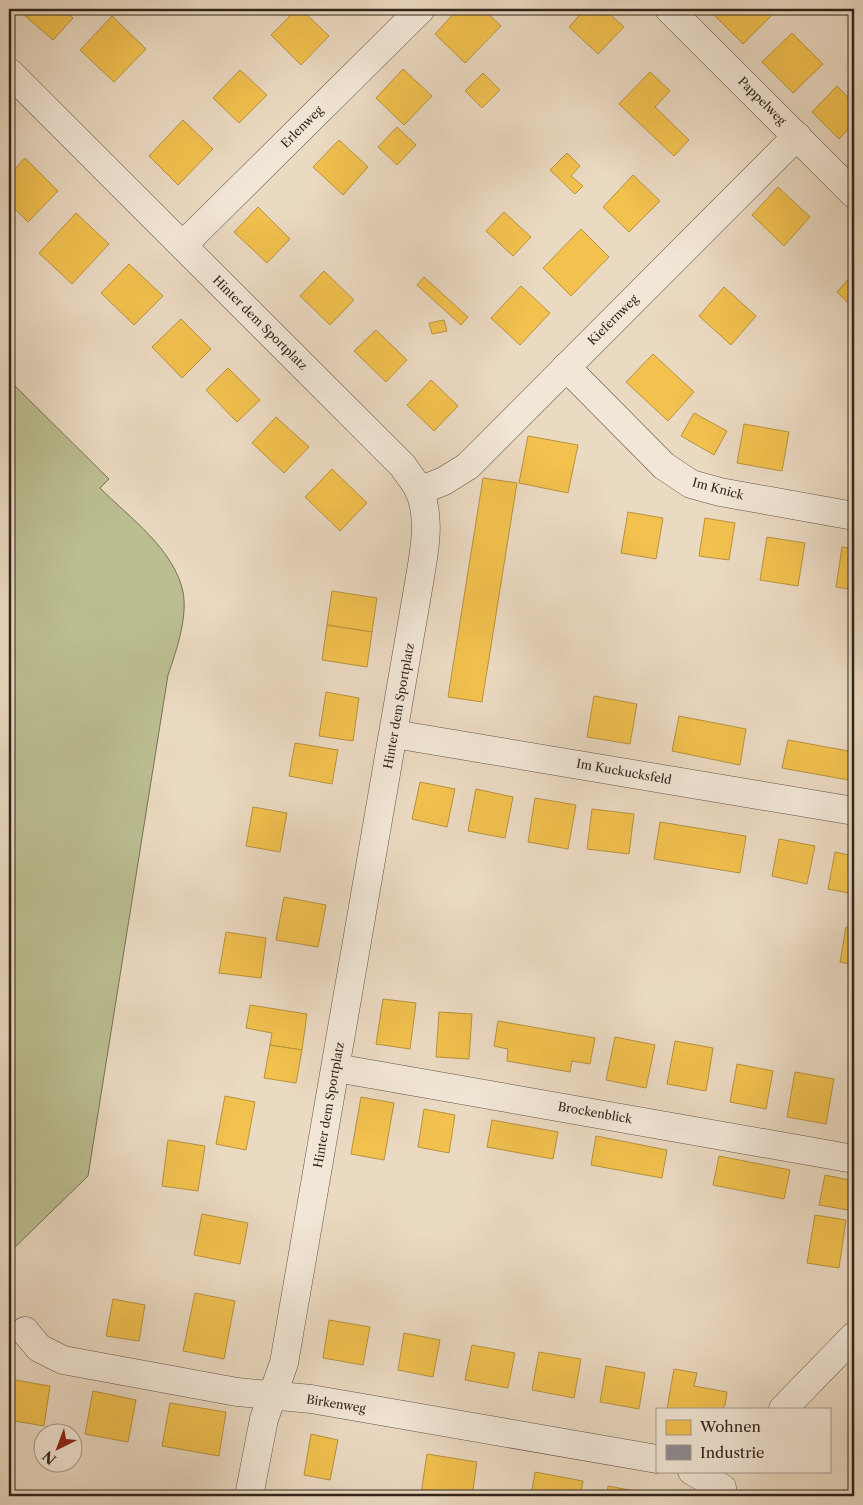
<svg xmlns="http://www.w3.org/2000/svg" width="863" height="1505" font-family="'Libre Caslon Text',serif">
<style>
.green{fill:#bbbe91;stroke:#767256}
.homes{fill:#f2c14e;stroke:#b8923f}
.industry{fill:#8d8d92;stroke:#716e6e}
.lines{fill:none;stroke-linecap:round;stroke-linejoin:round}
.minor-casing{stroke:#605245;stroke-width:29}
.minor{stroke:#f2e7d7;stroke-width:28}
.labels{text-anchor:middle;stroke-width:5;stroke-linejoin:round;paint-order:stroke}
.street-label{font-size:12px;fill:#31251b;stroke:#f2e7d7}
</style>
<rect width="100%" height="100%" fill="#ebdac2"/>
<filter id="stains"><feTurbulence type="fractalNoise" baseFrequency=".004" numOctaves="4"/><feColorMatrix values="0 0 0 0 .2 0 0 0 0 .09 0 0 0 0 .02 0 0 0 .5 -.17"/></filter>
<radialGradient id="worn" r=".72"><stop offset=".6" stop-color="#630" stop-opacity="0"/><stop offset="1" stop-color="#630" stop-opacity=".3"/></radialGradient>
<path class="green" d="M9,380L109,479L100,488C130,518 174,549 183,592C188,617 176,652 168,675L88,1176L9,1253Z"/>
<g class="homes">
<path d="M29,9H62L73,18L53,40L24,15Z"/>
<path d="M297,9H301L329,36L301,65L271,35Z"/>
<path d="M458,9H483L501,26L465,63L435,34Z"/>
<path d="M585,9H604L624,27L598,54L569,27Z"/>
<path d="M712,9H778L743,44L710,11Z"/>
<path d="M112,16L146,49L114,82L80,50Z"/>
<path d="M792,33L823,64L793,93L762,62Z"/>
<path d="M403,69L432,96L404,125L376,98Z"/>
<path d="M240,70L267,95L239,123L213,98Z"/>
<path d="M650,72L670,91L655,107L689,140L674,156L619,104Z"/>
<path d="M483,73L500,90L482,108L465,91Z"/>
<path d="M837,86L854,103V123L839,139L812,112Z"/>
<path d="M183,120L213,149L178,185L149,156Z"/>
<path d="M397,127L416,145L397,165L378,147Z"/>
<path d="M339,140L368,167L343,195L313,167Z"/>
<path d="M567,153L580,166L571,176L583,186L575,194L550,170Z"/>
<path d="M25,158L58,191L28,222L9,203V175Z"/>
<path d="M633,175L660,201L629,232L603,207Z"/>
<path d="M778,187L810,217L784,246L752,215Z"/>
<path d="M258,207L290,239L267,263L234,232Z"/>
<path d="M504,212L531,237L513,256L486,231Z"/>
<path d="M76,213L109,244L72,284L39,253Z"/>
<path d="M581,229L609,257L571,296L543,268Z"/>
<path d="M129,264L163,296L134,325L101,293Z"/>
<path d="M324,271L354,300L330,325L300,296Z"/>
<path d="M854,273V309L837,292Z"/>
<path d="M424,277L468,317L461,325L417,285Z"/>
<path d="M521,286L550,313L520,345L491,318Z"/>
<path d="M724,287L756,316L731,345L699,316Z"/>
<path d="M181,319L211,349L182,378L152,347Z"/>
<path d="M444,320L447,331L432,334L429,323Z"/>
<path d="M376,330L407,360L386,382L354,351Z"/>
<path d="M653,354L694,392L668,421L626,382Z"/>
<path d="M228,368L260,400L237,422L206,390Z"/>
<path d="M431,380L458,406L434,431L407,405Z"/>
<path d="M694,413L727,431L714,455L681,436Z"/>
<path d="M276,417L309,447L284,473L252,443Z"/>
<path d="M744,424L789,432L782,471L737,463Z"/>
<path d="M528,436L578,445L568,493L519,483Z"/>
<path d="M332,469L367,503L340,531L305,497Z"/>
<path d="M483,478L517,483L482,702L448,697Z"/>
<path d="M628,512L663,518L656,559L621,553Z"/>
<path d="M705,518L735,523L729,560L699,556Z"/>
<path d="M767,537L805,543L798,586L760,580Z"/>
<path d="M842,547L854,549V590L836,587Z"/>
<path d="M332,591L377,598L372,632L327,625Z"/>
<path d="M327,625L372,632L367,667L322,660Z"/>
<path d="M326,692L359,698L353,741L319,736Z"/>
<path d="M594,696L637,704L630,744L587,737Z"/>
<path d="M679,716L746,729L740,765L672,751Z"/>
<path d="M788,740L854,752V781L782,768Z"/>
<path d="M295,743L338,750L332,784L289,776Z"/>
<path d="M420,782L455,789L447,827L412,819Z"/>
<path d="M476,789L513,797L505,838L468,831Z"/>
<path d="M535,798L576,805L568,849L528,842Z"/>
<path d="M253,807L287,813L280,852L246,846Z"/>
<path d="M592,809L634,814L629,854L587,849Z"/>
<path d="M660,822L746,836L740,873L654,859Z"/>
<path d="M779,839L815,846L807,884L772,876Z"/>
<path d="M835,852L854,856V894L828,889Z"/>
<path d="M284,897L326,905L318,947L276,940Z"/>
<path d="M846,927L854,928V965L840,962Z"/>
<path d="M226,932L266,938L261,978L219,973Z"/>
<path d="M383,999L416,1003L410,1049L376,1044Z"/>
<path d="M250,1005L307,1014L302,1050L270,1045L272,1033L246,1028Z"/>
<path d="M439,1012L472,1014L469,1059L436,1057Z"/>
<path d="M498,1021L595,1038L590,1064L572,1061L570,1072L507,1061L508,1049L494,1046Z"/>
<path d="M615,1037L655,1045L646,1088L606,1080Z"/>
<path d="M675,1041L713,1048L706,1091L667,1084Z"/>
<path d="M270,1045L302,1050L296,1083L264,1078Z"/>
<path d="M737,1064L773,1071L766,1109L730,1102Z"/>
<path d="M795,1072L834,1079L826,1124L787,1117Z"/>
<path d="M225,1096L255,1102L246,1150L216,1144Z"/>
<path d="M361,1097L394,1103L384,1160L351,1154Z"/>
<path d="M424,1109L455,1115L449,1153L418,1147Z"/>
<path d="M492,1120L558,1132L553,1159L487,1147Z"/>
<path d="M596,1136L667,1150L662,1178L591,1165Z"/>
<path d="M168,1140L205,1146L198,1191L162,1186Z"/>
<path d="M719,1156L790,1170L784,1199L713,1185Z"/>
<path d="M825,1175L854,1181V1211L819,1205Z"/>
<path d="M202,1214L248,1223L240,1264L194,1255Z"/>
<path d="M815,1215L846,1220L839,1268L807,1263Z"/>
<path d="M195,1293L235,1301L224,1359L183,1351Z"/>
<path d="M113,1299L145,1305L139,1341L106,1336Z"/>
<path d="M329,1320L370,1327L363,1365L323,1358Z"/>
<path d="M404,1333L440,1340L433,1377L398,1370Z"/>
<path d="M472,1345L515,1353L508,1388L465,1380Z"/>
<path d="M539,1352L581,1359L574,1398L532,1390Z"/>
<path d="M606,1366L645,1373L639,1409L600,1402Z"/>
<path d="M674,1369L697,1373L694,1386L727,1392L725,1405L722,1409H667Z"/>
<path d="M9,1379L50,1386L44,1426L9,1420Z"/>
<path d="M93,1391L136,1400L128,1442L85,1434Z"/>
<path d="M170,1403L226,1412L219,1456L162,1446Z"/>
<path d="M311,1434L338,1440L330,1480L304,1475Z"/>
<path d="M427,1454L477,1462L472,1496L421,1494Z"/>
<path d="M535,1472L583,1481L580,1496H531Z"/>
<path d="M608,1486L651,1494L650,1496H607Z"/>
</g>
<path class="industry" d="M581,1491L592,1494V1496H580Z"/>
<g class="lines">
<defs>
<g id="minor">
<path d="M669,9L854,194"/>
<path d="M9,72L403,466C408,474 416,483 420,492C431,521 424,553 419,583L284,1363L264,1419L249,1496"/>
<path d="M183,245L421,9"/>
<path d="M566,367L664,466L691,484L720,492L854,516"/>
<path d="M419,491L444,481L468,466L797,136"/>
<path d="M394,734L854,811"/>
<path d="M336,1068L854,1159"/>
<path d="M25,1331L39,1348L63,1360L237,1392L311,1399L657,1459"/>
<path d="M783,1409L854,1336"/>
<path d="M692,1471L722,1488"/>
</g>
</defs>
<use href="#minor" class="minor-casing"/>
<use href="#minor" class="minor"/>
</g>
<g class="labels">
<g class="street-label">
<text transform="translate(762 101) rotate(45)" y="4">Pappelweg</text>
<text transform="translate(302 127) rotate(-45)" y="4">Erlenweg</text>
<text transform="translate(613 320) rotate(-45)" y="4">Kiefernweg</text>
<text transform="translate(260 323) rotate(45)" y="4">Hinter dem Sportplatz</text>
<text transform="translate(718 489) rotate(15)" y="4">Im Knick</text>
<text transform="translate(399 706) rotate(-80)" y="4">Hinter dem Sportplatz</text>
<text transform="translate(624 772) rotate(10)" y="4">Im Kuckucksfeld</text>
<text transform="translate(329 1105) rotate(-80)" y="4">Hinter dem Sportplatz</text>
<text transform="translate(595 1113) rotate(10)" y="4">Brockenblick</text>
<text transform="translate(336 1404) rotate(9)" y="4">Birkenweg</text>
</g>
</g>
<rect width="863" height="1505" fill="none" stroke="#ebdac2" stroke-width="30"/>
<rect x="10" y="10" width="843" height="1485" fill="none" stroke="#31251b" stroke-width="2.5"/>
<rect x="15" y="15" width="833" height="1475" fill="none" stroke="#31251b"/>
<rect x="656" y="1408" width="175" height="65" fill="#f2e7d7" stroke="#a5998c"/>
<rect x="666" y="1420" width="25" height="15" fill="#f2c14e" stroke="#a5998c"/>
<text x="700" y="1432" font-size="15" fill="#31251b">Wohnen</text>
<rect x="666" y="1445" width="25" height="15" fill="#8d8d92" stroke="#a5998c"/>
<text x="700" y="1458" font-size="15" fill="#31251b">Industrie</text>
<g transform="translate(58 1448) rotate(222)"><circle r="24" fill="#f2e7d7" stroke="#a5998c"/>
<path d="M0-4L9 19L0 12L-9 19Z" fill="#8f2418"/>
<text y="-8" font-size="14" font-weight="bold" text-anchor="middle" fill="#31251b">N</text>
</g>
<rect width="100%" height="100%" filter="url(#stains)"/>
<rect width="100%" height="100%" fill="url(#worn)"/>
</svg>
